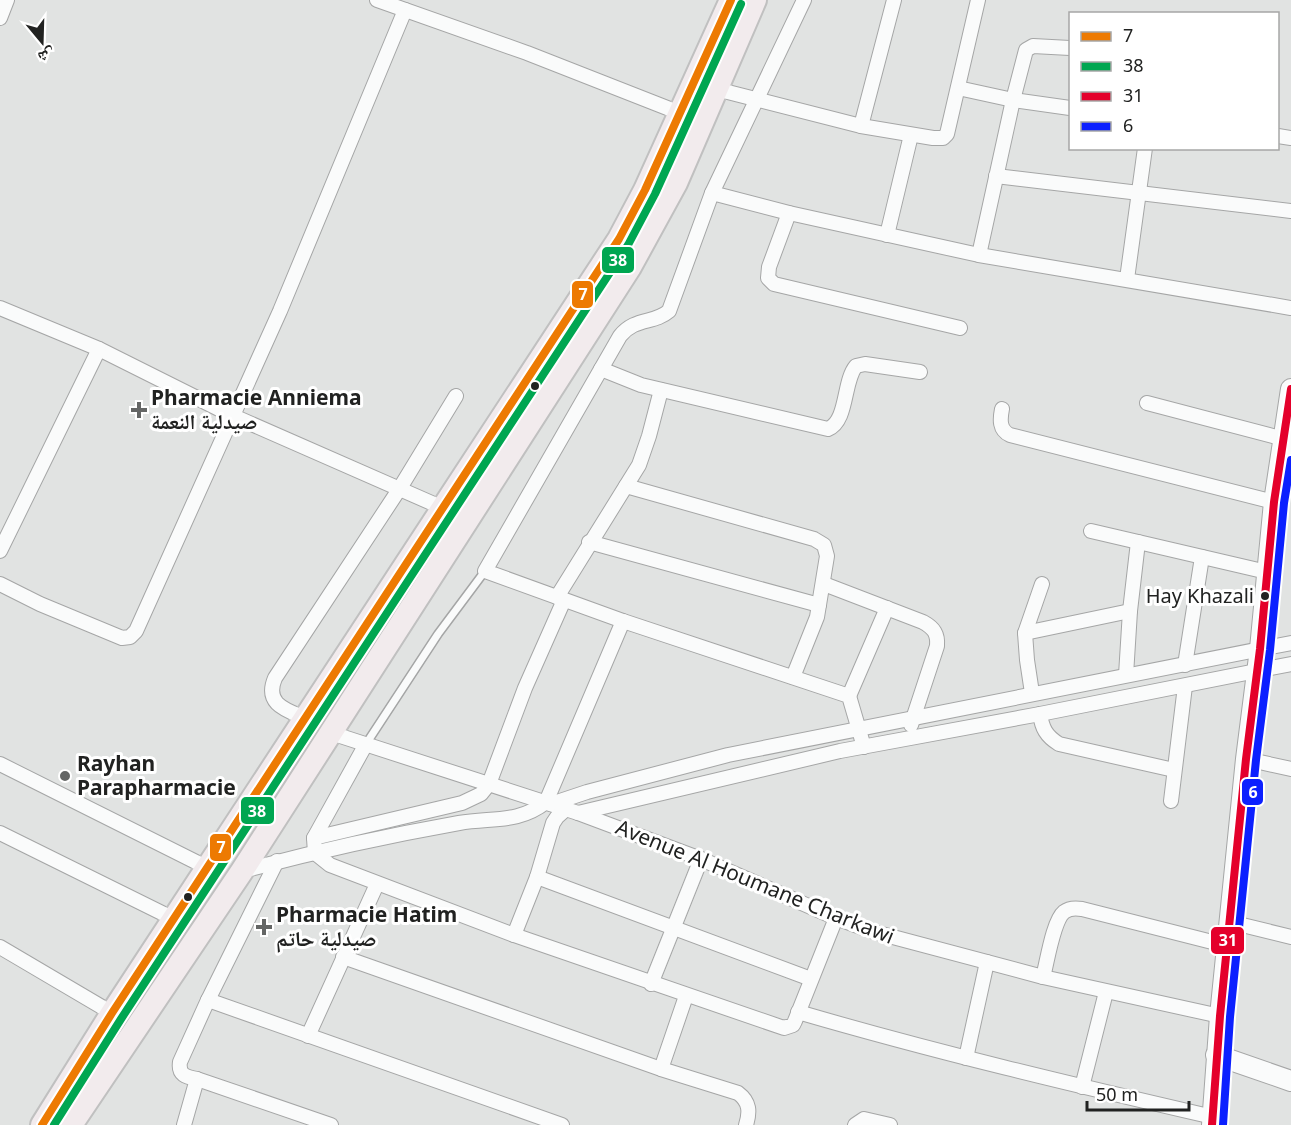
<svg xmlns="http://www.w3.org/2000/svg" width="1291" height="1125" font-family="'Noto Sans','Noto Naskh Arabic',sans-serif">
<style>
.lines{fill:none;stroke-linecap:round;stroke-linejoin:round}
.lane-casing{stroke:#a5a6a6;stroke-width:10}
.street-casing{stroke:#a5a6a6;stroke-width:16}
.secondary-casing{stroke:#a5a6a6;stroke-width:22}
.primary-casing{stroke:#c0c0c0;stroke-width:26}
.lane{stroke:#fafbfb;stroke-width:7}
.street{stroke:#fafbfb;stroke-width:14}
.secondary{stroke:#fafbfb;stroke-width:20}
.primary{stroke:#f2ebed;stroke-width:22}
.bus-1-casing{stroke:#fff;stroke-width:12}
.bus-2-casing{stroke:#fff;stroke-width:12}
.bus-3-casing{stroke:#fff;stroke-width:12}
.bus-4-casing{stroke:#fff;stroke-width:12}
.bus-1{stroke:#ed7a02;stroke-width:8}
.bus-2{stroke:#00a651;stroke-width:8}
.bus-3{stroke:#e4002b;stroke-width:8}
.bus-4{stroke:#0c20ff;stroke-width:8}
.bus-dot{fill:#212221;stroke:#fff;stroke-width:2}
.poi-dot{fill:#646665;stroke:#fff;stroke-width:2}
.labels{text-anchor:middle;stroke-width:6;stroke-linejoin:round;paint-order:stroke}
.bus-label{font-size:20px;fill:#212221;stroke:#fff;text-anchor:end}
.poi-label{font-size:21px;font-weight:bold;fill:#212221;stroke:#fff;text-anchor:start}
.street-label{font-size:21px;fill:#212221;stroke:#fff}
.line-badge{stroke:#fff;stroke-width:2}
.badge-label{font-size:16px;text-anchor:middle;font-weight:bold;fill:#fff}
</style>
<rect width="100%" height="100%" fill="#e1e3e2"/>
<g class="lines">
<defs>
<path id="lane" d="M366,744L438,634L485,571"/>
<g id="street">
<path d="M377,0L527,53L680,113"/>
<path d="M804,0L712,193L669,311C654,324 635,317 620,336L485,571L623,621L849,696L864,747"/>
<path d="M0,18L7,0"/>
<path d="M958,88L1013,100L1070,108"/>
<path d="M716,89L861,126L933,138H943L947,134L978,0"/>
<path d="M861,126L894,0"/>
<path d="M1278,136L1291,138"/>
<path d="M996,176L1291,211"/>
<path d="M712,193L789,213L979,255L1291,308"/>
<path d="M789,213L769,267L768,278L774,284L960,328"/>
<path d="M887,235L911,135"/>
<path d="M979,255L1013,100L1026,50L1033,46L1070,48"/>
<path d="M1127,279L1145,148"/>
<path d="M0,308L99,349L231,415L443,508"/>
<path d="M601,369L641,385L828,429C848,421 843,381 856,366L865,364L920,372"/>
<path d="M1147,403L1284,439"/>
<path d="M1002,409C1000,419 999,430 1010,435L1274,502"/>
<path d="M626,486L814,539L824,545L827,556L817,617L793,677"/>
<path d="M1091,531L1267,572"/>
<path d="M589,542L819,605"/>
<path d="M0,551L99,349"/>
<path d="M0,584L40,604L122,638L130,637L136,631L280,311L405,10"/>
<path d="M824,584L923,622C934,628 938,634 937,646L911,725"/>
<path d="M557,597L639,465L649,436L661,390"/>
<path d="M1025,633L1130,611"/>
<path d="M1185,665L1202,557"/>
<path d="M1126,675L1130,611L1138,542"/>
<path d="M1032,693L1027,660L1025,633L1042,584"/>
<path d="M849,696L887,608"/>
<path d="M1040,714C1042,728 1046,736 1059,744L1174,770"/>
<path d="M305,718C286,710 264,704 275,678L400,488L456,396"/>
<path d="M331,733L578,813L701,859L836,918L874,932L1043,977L1220,1016"/>
<path d="M366,744L314,838L315,853L330,865L514,935L784,1028L793,1025L795,1021L836,918"/>
<path d="M1246,759L1291,769"/>
<path d="M0,764L208,868"/>
<path d="M1171,801L1185,686"/>
<path d="M551,804L587,792L728,755L1291,643"/>
<path d="M578,813L840,751L1040,714L1291,664"/>
<path d="M0,833L174,919"/>
<path d="M314,838L462,803L481,794L489,784L525,688L564,600"/>
<path d="M243,871C313,852 386,836 459,823C491,817 518,824 546,802L623,621"/>
<path d="M537,877L811,979"/>
<path d="M1230,922L1291,937"/>
<path d="M514,935L537,877L553,823L557,817L566,809"/>
<path d="M0,947L112,1013"/>
<path d="M343,957L661,1069L738,1093C750,1102 750,1112 746,1125"/>
<path d="M1043,977C1047,963 1053,921 1064,912C1069,908 1076,908 1082,909L1228,946"/>
<path d="M651,984L701,859"/>
<path d="M208,1000L562,1125"/>
<path d="M798,1012C935,1052 1074,1085 1213,1117"/>
<path d="M308,1036L377,884"/>
<path d="M966,1058L987,962"/>
<path d="M661,1069L686,996"/>
<path d="M197,1079L331,1125"/>
<path d="M1082,1087L1106,992"/>
<path d="M184,1125L197,1079C186,1077 178,1075 180,1062L208,1000L277,861"/>
<path d="M855,1125L864,1119L890,1125"/>
</g>
<g id="secondary">
<path d="M1216,1055L1291,1081"/>
<path d="M1212,1125L1220,1016L1246,759L1260,649L1274,502L1291,389"/>
</g>
<g id="primary">
<path d="M42,1125L112,1013L619,239L645,190L731,0"/>
<path d="M71,1125L242,871L630,267L676,183L755,0"/>
</g>
</defs>
<use href="#lane" class="lane-casing"/>
<use href="#street" class="street-casing"/>
<use href="#secondary" class="secondary-casing"/>
<use href="#primary" class="primary-casing"/>
<use href="#lane" class="lane"/>
<use href="#street" class="street"/>
<use href="#secondary" class="secondary"/>
<use href="#primary" class="primary"/>
<defs>
<path id="bus-1" d="M42,1125L112,1013L619,239L645,190L731,0"/>
<path id="bus-2" d="M54,1125L121,1019L628,245L655,194L741,4"/>
<path id="bus-3" d="M1212,1125L1220,1016L1246,759L1260,649L1274,502L1291,389"/>
<path id="bus-4" d="M1223,1125L1230,1017L1256,760L1270,650L1284,503L1291,460"/>
</defs>
<use href="#bus-1" class="bus-1-casing"/>
<use href="#bus-2" class="bus-2-casing"/>
<use href="#bus-3" class="bus-3-casing"/>
<use href="#bus-4" class="bus-4-casing"/>
<use href="#bus-1" class="bus-1"/>
<use href="#bus-2" class="bus-2"/>
<use href="#bus-3" class="bus-3"/>
<use href="#bus-4" class="bus-4"/>
</g>
<g class="bus-dot">
<circle cx="535" cy="386" r="5"/>
<circle cx="1265" cy="596" r="5"/>
<circle cx="188" cy="897" r="5"/>
</g>
<g class="poi-dot">
<path d="M136 401h6v6h6v6h-6v6h-6v-6h-6v-6h6z"/>
<circle cx="65" cy="776" r="6"/>
<path d="M261 918h6v6h6v6h-6v6h-6v-6h-6v-6h6z"/>
</g>
<g class="labels">
<g class="bus-label">
<text x="1254" y="603">Hay Khazali</text>
</g>
<g class="poi-label">
<text x="151" y="405">Pharmacie Anniema<tspan x="151" dy="24">صيدلية النعمة</tspan></text>
<text x="77" y="771">Rayhan<tspan x="77" dy="24">Parapharmacie</tspan></text>
<text x="276" y="922">Pharmacie Hatim<tspan x="276" dy="24">صيدلية حاتم</tspan></text>
</g>
<g class="street-label">
<text transform="translate(755 882) rotate(22)" y="7">Avenue Al Houmane Charkawi</text>
</g>
</g>
<g class="line-badge">
<rect x="601" y="246" width="34" height="28" rx="6" fill="#00a651"/>
<rect x="571" y="280" width="23" height="29" rx="6" fill="#ed7a02"/>
<rect x="1241" y="778" width="23" height="28" rx="6" fill="#0c20ff"/>
<rect x="240" y="796" width="35" height="29" rx="6" fill="#00a651"/>
<rect x="209" y="833" width="23" height="29" rx="6" fill="#ed7a02"/>
<rect x="1210" y="926" width="35" height="29" rx="6" fill="#e4002b"/>
</g>
<g class="badge-label">
<text x="618" y="266">38</text>
<text x="583" y="300">7</text>
<text x="1253" y="798">6</text>
<text x="257" y="817">38</text>
<text x="221" y="853">7</text>
<text x="1228" y="946">31</text>
</g>
<rect x="1069" y="12" width="210" height="138" fill="#ffffff" stroke="#a6a7a6" stroke-width="1.5"/>
<rect x="1081" y="32" width="30" height="9" fill="#ed7a02" stroke="#a6a7a6" stroke-width="1.5"/>
<text x="1123" y="42" font-size="18" fill="#212221">7</text>
<rect x="1081" y="62" width="30" height="9" fill="#00a651" stroke="#a6a7a6" stroke-width="1.5"/>
<text x="1123" y="72" font-size="18" fill="#212221">38</text>
<rect x="1081" y="92" width="30" height="9" fill="#e4002b" stroke="#a6a7a6" stroke-width="1.5"/>
<text x="1123" y="102" font-size="18" fill="#212221">31</text>
<rect x="1081" y="122" width="30" height="9" fill="#0c20ff" stroke="#a6a7a6" stroke-width="1.5"/>
<text x="1123" y="132" font-size="18" fill="#212221">6</text>
<g transform="translate(42 42) rotate(161)" stroke="#ffffff" stroke-width="4.5" paint-order="stroke">
<path d="M0-4.5L10 22L0 15L-10 22Z" fill="#212221"/>
<text y="-9" font-size="16" font-weight="bold" text-anchor="middle" fill="#212221">ش</text>
</g>
<path d="M1087 1101v9h102v-9" fill="none" stroke="#212221" stroke-width="3"/>
<text x="1096" y="1101" font-size="18" fill="#212221" stroke="#ffffff" stroke-width="4.5" paint-order="stroke">50 m</text>
</svg>
